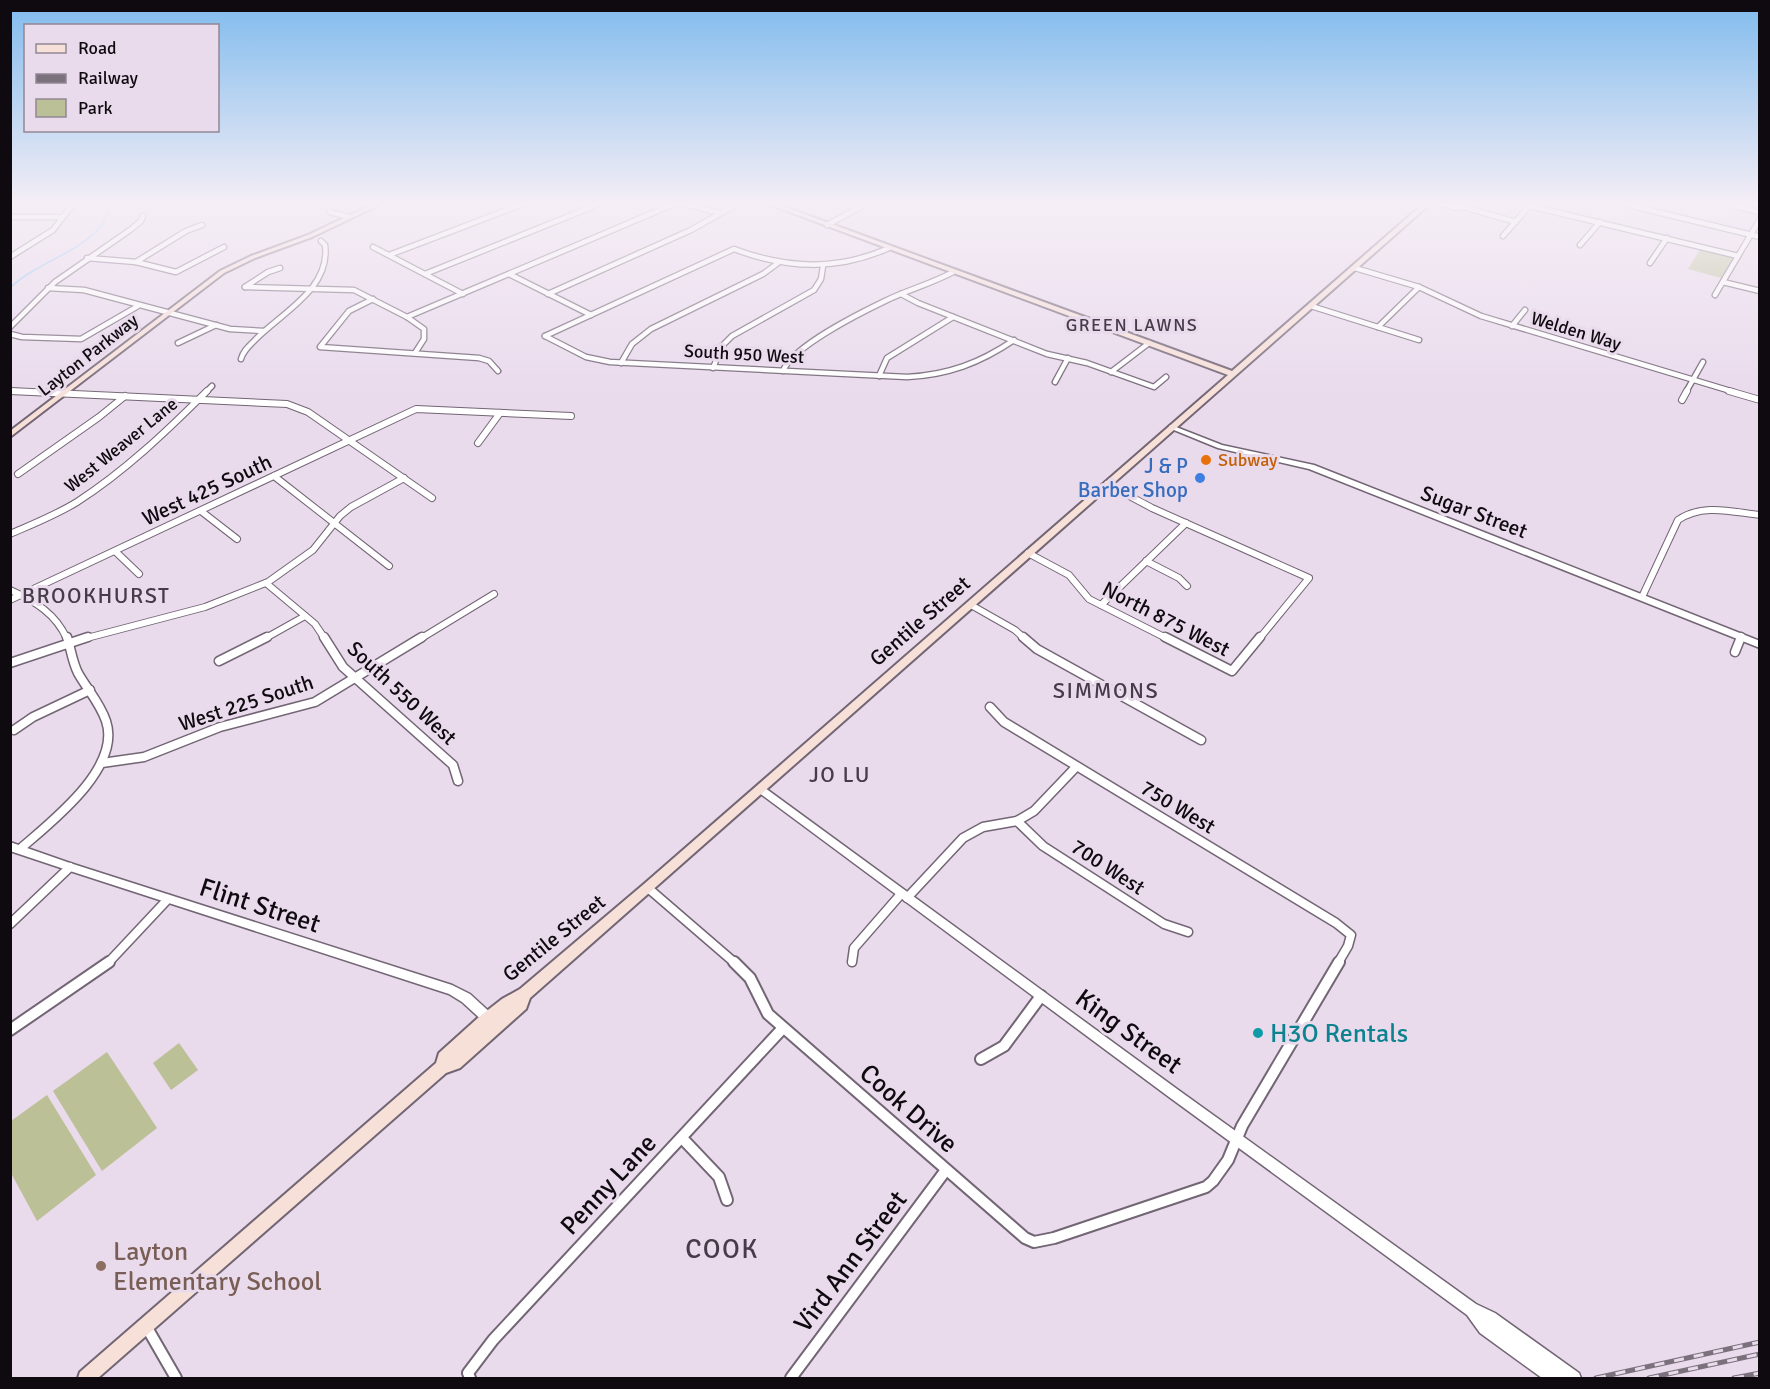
<svg xmlns="http://www.w3.org/2000/svg" width="1770" height="1389" font-family="Signika,sans-serif">
<style>
.green{fill:#bbc096}
.lines{fill:none;stroke-linecap:round;stroke-linejoin:round}
.stream{stroke:#84c6f4;stroke-width:1.5}
.minor-far3-casing{stroke:#726574;stroke-width:7}
.minor-far2-casing{stroke:#726574;stroke-width:8}
.minor-far1-casing{stroke:#726574;stroke-width:11}
.minor-casing{stroke:#726574;stroke-width:14}
.tertiary-casing{stroke:#726574;stroke-width:3}
.secondary-casing{stroke:#726574;stroke-width:4}
.minor-far3{stroke:#fff;stroke-width:4.5}
.minor-far2{stroke:#fff;stroke-width:6}
.minor-far1{stroke:#fff;stroke-width:8}
.minor{stroke:#fff;stroke-width:10}
.tertiary{fill:#fff;fill-rule:evenodd}
.secondary{fill:#f7e0d8;fill-rule:evenodd}
.rail-casing{stroke:#7b717d;stroke-width:5}
.rail{stroke:#e9daec;stroke-width:3;stroke-dasharray:10;stroke-linecap:butt}
.food-dot{fill:#e8710a;stroke:#e9daec;stroke-width:2}
.shop-dot{fill:#3f7fe0;stroke:#e9daec;stroke-width:2}
.culture-dot{fill:#0f9aa8;stroke:#e9daec;stroke-width:2}
.education-dot{fill:#8d6e63;stroke:#e9daec;stroke-width:2}
.labels{text-anchor:middle;stroke-width:6;stroke-linejoin:round;paint-order:stroke}
.far-neighbourhood-label{font-size:18px;letter-spacing:1.5px;fill:#473b49;stroke:#e9daec}
.far-street-label{font-size:18px;fill:#0f0a10;stroke:#e9daec}
.far-food-label{font-size:18px;fill:#c56008;stroke:#e9daec;text-anchor:start}
.shop-label{font-size:21px;fill:#366cbe;stroke:#e9daec;text-anchor:end}
.street-label{font-size:21px;fill:#0f0a10;stroke:#e9daec}
.neighbourhood-label{font-size:22px;letter-spacing:1.5px;fill:#473b49;stroke:#e9daec}
.near-street-label{font-size:26px;fill:#0f0a10;stroke:#e9daec}
.near-culture-label{font-size:26px;fill:#0d838f;stroke:#e9daec;text-anchor:start}
.near-education-label{font-size:26px;fill:#785e54;stroke:#e9daec;text-anchor:start}
.near-neighbourhood-label{font-size:27px;letter-spacing:1.5px;fill:#473b49;stroke:#e9daec}
</style>
<rect width="100%" height="100%" fill="#e9daec"/>
<g class="green">
<path d="M1701,248L1733,258L1721,278L1688,269Z"/>
<path d="M179,1043L198,1070L171,1090L153,1063Z"/>
<path d="M107,1052L157,1128L102,1171L53,1091Z"/>
<path d="M47,1095L96,1175L37,1221L11,1173V1121Z"/>
</g>
<g class="lines">
<path class="stream" d="M10,288C36,263 81,252 102,225C106,219 108,211 111,204"/>
<defs>
<g id="minor-far3">
<path d="M327,204L330,212L349,217"/>
<path d="M685,204L720,213"/>
<path d="M1440,204L1458,208"/>
<path d="M1453,204L1516,222"/>
<path d="M1624,204L1760,237"/>
<path d="M1727,204L1760,212"/>
<path d="M1530,206L1738,256"/>
<path d="M10,217H63"/>
<path d="M827,225L866,204"/>
<path d="M1503,236L1531,204"/>
<path d="M1580,245L1600,222"/>
<path d="M373,247L463,294"/>
<path d="M389,255L523,204"/>
<path d="M10,257L53,230L73,204"/>
<path d="M87,258L136,262L176,272L224,247"/>
<path d="M136,262L186,231L202,225"/>
<path d="M1650,263L1667,238"/>
<path d="M1355,268L1419,287L1481,316L1734,392"/>
<path d="M425,274L599,204"/>
<path d="M509,274L591,315"/>
<path d="M1723,282L1760,291"/>
<path d="M245,287L354,290L407,317L424,329V339L415,353"/>
<path d="M245,287L268,272L280,268"/>
<path d="M48,288L84,290L230,329L264,331"/>
<path d="M548,294L691,230L737,204"/>
<path d="M901,294L918,303L1047,354L1087,363L1154,387L1166,377"/>
<path d="M1715,295L1760,219"/>
<path d="M373,299L349,311L320,347L479,358L489,361L498,371"/>
<path d="M1311,306L1419,340"/>
<path d="M407,317L674,204"/>
<path d="M1512,326L1525,310"/>
<path d="M10,327L55,282L130,230L141,221L143,216"/>
<path d="M1378,327L1419,287"/>
<path d="M10,334L22,337L81,339L138,306"/>
<path d="M545,336L586,357L610,362L907,377C948,375 980,363 1014,340"/>
<path d="M545,336L734,249C787,269 837,271 889,248"/>
<path d="M178,343L216,325"/>
<path d="M241,359C243,351 249,346 255,340C281,313 331,289 325,245L321,241"/>
<path d="M621,363L632,344L651,329L763,274L778,263"/>
<path d="M713,368L722,346L732,336L814,290L821,279L823,266"/>
<path d="M783,371C792,347 860,313 885,301C907,290 931,284 953,272"/>
<path d="M1111,372L1149,343"/>
<path d="M879,376L887,358L953,317"/>
<path d="M1055,382L1068,358"/>
<path d="M10,391L37,392"/>
<path d="M206,392L212,386"/>
<path d="M1686,392L1703,362"/>
</g>
<g id="minor-far2">
<path d="M10,391L287,404L308,412L432,498"/>
<path d="M1729,391L1760,400"/>
<path d="M1682,400L1687,391"/>
<path d="M478,443L500,413"/>
<path d="M18,474L99,417L125,396"/>
<path d="M274,476L389,566"/>
<path d="M1107,484L1152,508L1309,578L1259,639"/>
<path d="M201,511L237,539"/>
<path d="M10,534C33,524 56,515 77,502C125,471 167,431 207,391"/>
<path d="M116,552L139,574"/>
<path d="M1028,553L1069,575L1089,599L1168,639"/>
<path d="M1146,561L1179,578L1187,586"/>
<path d="M266,583L315,624L325,639"/>
<path d="M10,590C35,601 56,614 67,639"/>
<path d="M1642,597L1678,520C1703,503 1732,512 1760,515"/>
<path d="M10,600L416,409L571,416"/>
<path d="M971,605L1015,630L1025,639"/>
<path d="M1101,605L1186,523"/>
<path d="M83,639L205,607L268,582L313,550L340,516L351,507L404,478"/>
<path d="M264,639L305,616"/>
<path d="M420,639L494,594"/>
</g>
<g id="minor-far1">
<path d="M324,637L343,667L453,765L458,781"/>
<path d="M1023,637L1037,649L1201,740"/>
<path d="M1165,637L1232,671L1260,637"/>
<path d="M1735,652L1741,637"/>
<path d="M219,661L267,637"/>
<path d="M10,663L88,637"/>
<path d="M990,707L1004,722L1336,923L1351,935L1348,946L1338,963"/>
<path d="M14,730L33,717L90,690"/>
<path d="M102,763L144,757L220,727L315,702L422,637"/>
<path d="M1017,821L1043,846L1164,924L1188,932"/>
<path d="M20,849C51,822 122,768 106,721C100,703 87,689 78,673C72,661 71,649 67,637"/>
<path d="M648,888L735,963"/>
<path d="M907,898L963,838L983,827L1017,821L1034,811L1076,767"/>
<path d="M10,924L70,867"/>
<path d="M852,962L854,948L901,894"/>
<path d="M108,963L168,899"/>
</g>
<g id="minor">
<path d="M734,962L750,978L768,1014L1025,1238L1034,1242L1054,1238L1206,1187L1213,1181L1228,1160L1242,1126L1339,962"/>
<path d="M10,1030L109,962"/>
<path d="M981,1059L1004,1046L1041,996"/>
<path d="M682,1138L719,1177L727,1200"/>
<path d="M146,1326L176,1378"/>
<path d="M470,1378L468,1373L493,1340L783,1028"/>
<path d="M791,1378L946,1170"/>
</g>
<g id="tertiary">
<path d="M1171,425L1222,445L1314,465L1760,641V648L1309,469L1218,448L1169,428V426Z"/>
<path d="M761,785L1177,1089L1476,1304L1495,1313L1579,1373L1581,1378H1542L1480,1333L1467,1315L1169,1097L758,792L756,789L758,786Z"/>
<path d="M10,842L70,863L452,985L470,994L493,1015L495,1019L493,1023L489,1025L485,1023L462,1002L449,994L70,871L10,851Z"/>
</g>
<g id="secondary">
<path d="M373,204H381L312,237L255,258L224,273L10,437V431L220,271L251,256L308,235Z"/>
<path d="M768,204H777L1232,371L1423,204H1430L530,998L526,1009L460,1068L446,1073L98,1378H78L80,1372L436,1063L439,1053L479,1017L502,999L520,989L644,884L1228,375Z"/>
</g>
</defs>
<use href="#minor-far3" class="minor-far3-casing"/>
<use href="#minor-far2" class="minor-far2-casing"/>
<use href="#minor-far1" class="minor-far1-casing"/>
<use href="#minor" class="minor-casing"/>
<use href="#tertiary" class="tertiary-casing"/>
<use href="#secondary" class="secondary-casing"/>
<use href="#minor-far3" class="minor-far3"/>
<use href="#minor-far2" class="minor-far2"/>
<use href="#minor-far1" class="minor-far1"/>
<use href="#minor" class="minor"/>
<use href="#tertiary" class="tertiary"/>
<use href="#secondary" class="secondary"/>
<defs>
<g id="rail">
<path d="M1596,1378L1760,1342"/>
<path d="M1649,1378L1760,1354"/>
<path d="M1734,1378L1760,1373"/>
</g>
</defs>
<use href="#rail" class="rail-casing"/>
<use href="#rail" class="rail"/>
</g>
<linearGradient id="sky" x2="0" y2="1"><stop stop-color="#80bbed"/><stop offset="0.51" stop-color="#f5eef6"/><stop offset="1" stop-color="#f5eef6" stop-opacity="0"/></linearGradient>
<rect width="1770" height="399" fill="url(#sky)"/>
<circle class="food-dot" cx="1206" cy="460" r="6"/>
<circle class="shop-dot" cx="1200" cy="478" r="6"/>
<circle class="culture-dot" cx="1258" cy="1033" r="6"/>
<circle class="education-dot" cx="101" cy="1266" r="6"/>
<g class="labels">
<g class="far-neighbourhood-label">
<text x="1132" y="331">GREEN LAWNS</text>
</g>
<g class="far-street-label">
<text transform="translate(1576 331) rotate(17)" y="6">Welden Way</text>
<text transform="translate(744 354) rotate(3)" y="6">South 950 West</text>
<text transform="translate(88 355) rotate(-38)" y="6">Layton Parkway</text>
<text transform="translate(121 445) rotate(-39)" y="6">West Weaver Lane</text>
</g>
<g class="far-food-label">
<text x="1218" y="466">Subway</text>
</g>
<g class="shop-label">
<text x="1188" y="473">J &amp; P<tspan x="1188" dy="24">Barber Shop</tspan></text>
</g>
<g class="street-label">
<text transform="translate(207 490) rotate(-25)" y="7">West 425 South</text>
<text transform="translate(1474 512) rotate(21)" y="7">Sugar Street</text>
<text transform="translate(1166 619) rotate(27)" y="7">North 875 West</text>
<text transform="translate(920 621) rotate(-41)" y="7">Gentile Street</text>
<text transform="translate(402 693) rotate(43)" y="7">South 550 West</text>
<text transform="translate(246 703) rotate(-18)" y="7">West 225 South</text>
<text transform="translate(1178 807) rotate(31)" y="7">750 West</text>
<text transform="translate(1108 867) rotate(33)" y="7">700 West</text>
<text transform="translate(554 938) rotate(-39)" y="7">Gentile Street</text>
</g>
<g class="neighbourhood-label">
<text x="96" y="603">BROOKHURST</text>
<text x="1106" y="698">SIMMONS</text>
<text x="840" y="782">JO LU</text>
</g>
<g class="near-street-label">
<text transform="translate(260 905) rotate(18)" y="9">Flint Street</text>
<text transform="translate(1129 1031) rotate(36)" y="9">King Street</text>
<text transform="translate(909 1108) rotate(41)" y="9">Cook Drive</text>
<text transform="translate(608 1184) rotate(-47)" y="9">Penny Lane</text>
<text transform="translate(850 1261) rotate(-53)" y="9">Vird Ann Street</text>
</g>
<g class="near-culture-label">
<text x="1270" y="1042">H3O Rentals</text>
</g>
<g class="near-education-label">
<text x="113" y="1260">Layton<tspan x="113" dy="30">Elementary School</tspan></text>
</g>
<g class="near-neighbourhood-label">
<text x="722" y="1258">COOK</text>
</g>
</g>
<rect width="1770" height="1389" fill="none" stroke="#0f0a10" stroke-width="24"/>
<rect x="24" y="24" width="195" height="108" fill="#e9daec" stroke="#928794" stroke-width="1.5"/>
<rect x="36" y="44" width="30" height="9" fill="#f7e0d8" stroke="#928794" stroke-width="1.5"/>
<text x="78" y="54" font-size="18" fill="#0f0a10">Road</text>
<rect x="36" y="74" width="30" height="9" fill="#7b717d" stroke="#928794" stroke-width="1.5"/>
<text x="78" y="84" font-size="18" fill="#0f0a10">Railway</text>
<rect x="36" y="99" width="30" height="18" fill="#bbc096" stroke="#928794" stroke-width="1.5"/>
<text x="78" y="114" font-size="18" fill="#0f0a10">Park</text>
</svg>
